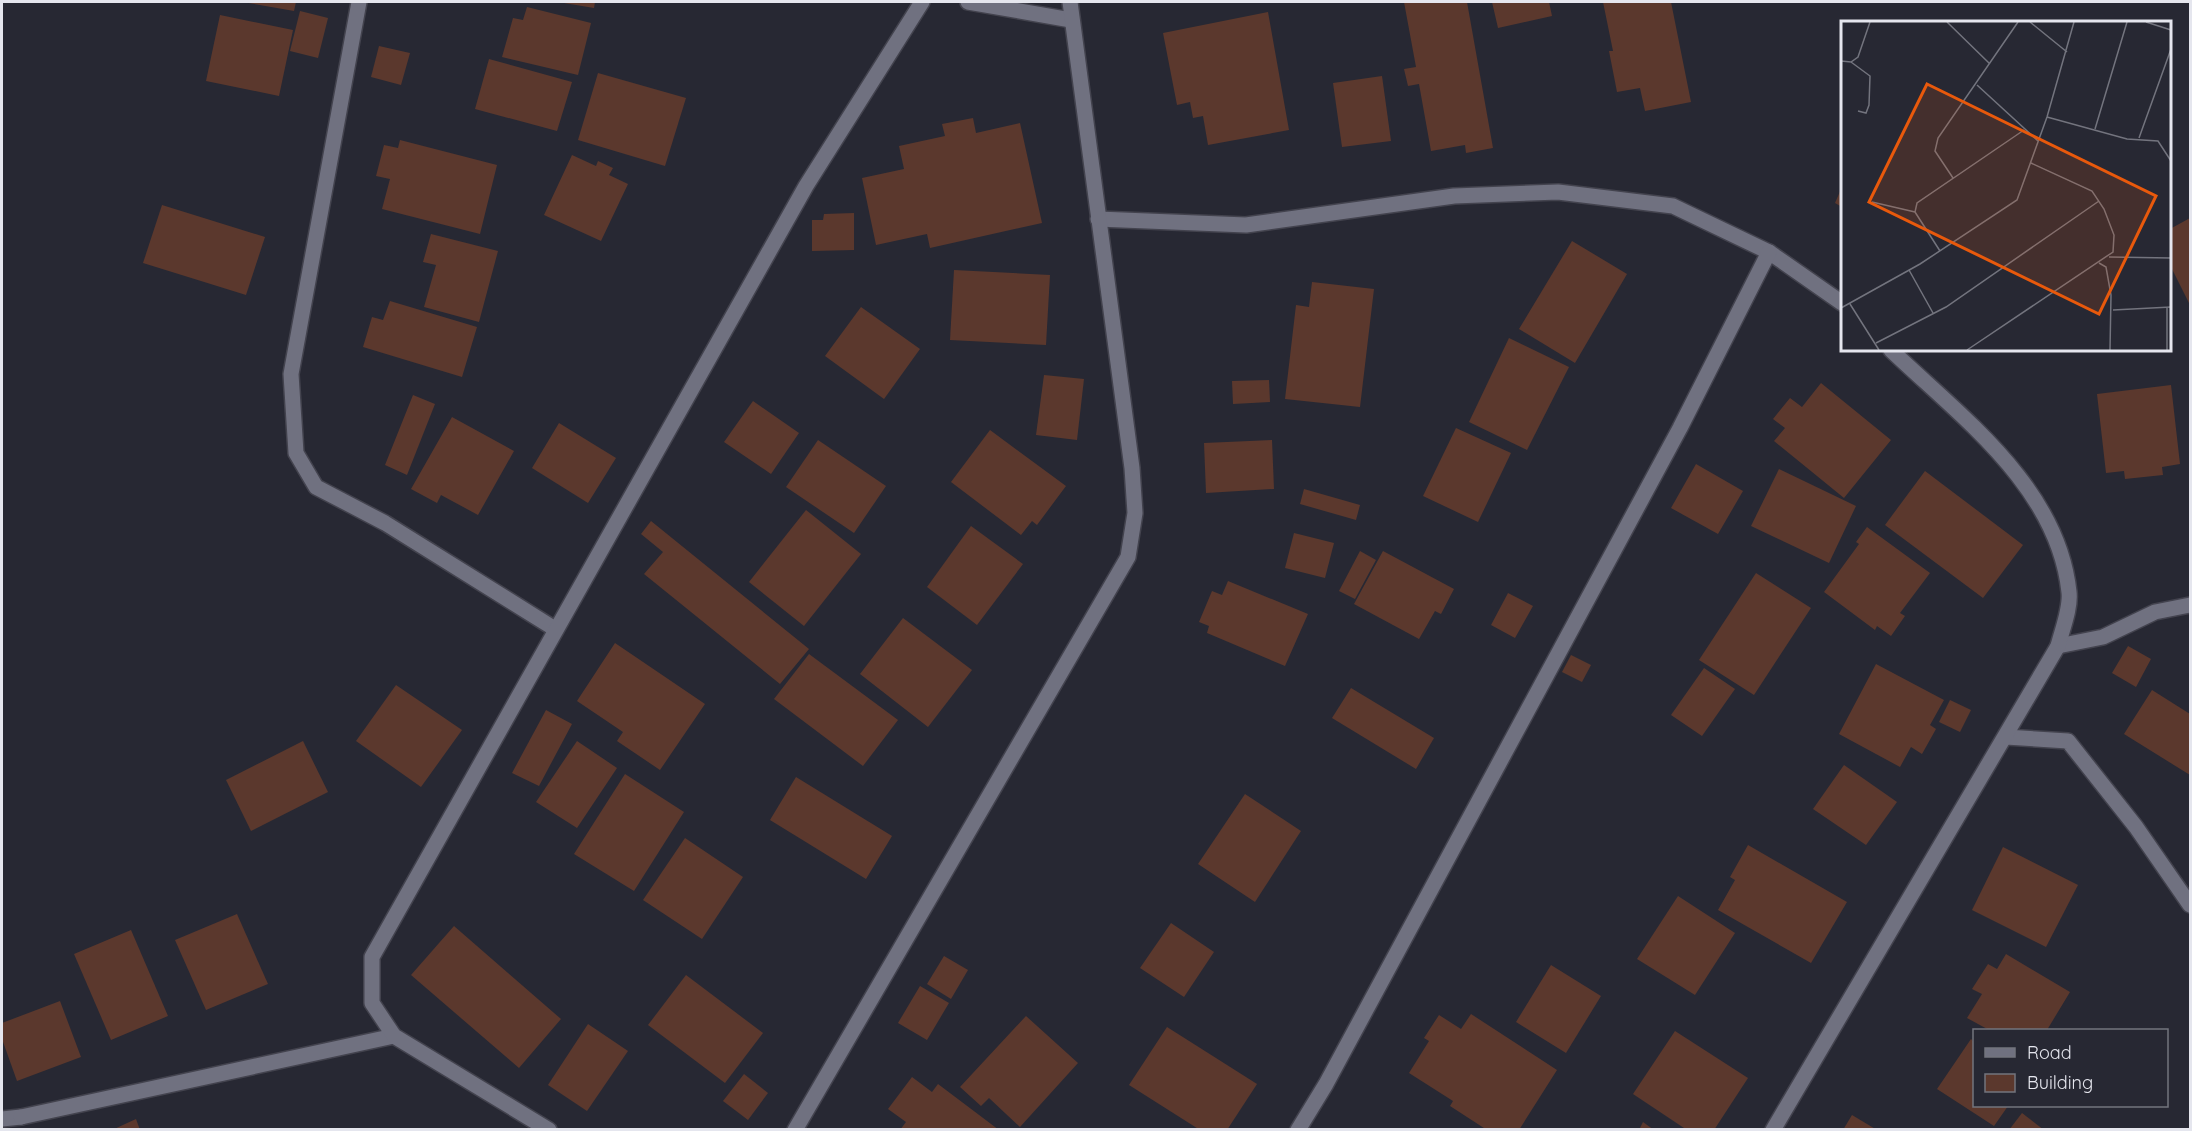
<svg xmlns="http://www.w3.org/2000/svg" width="2192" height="1131" font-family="Quicksand,sans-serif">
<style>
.building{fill:#5b382d}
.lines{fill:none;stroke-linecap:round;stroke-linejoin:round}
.lane-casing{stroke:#43434e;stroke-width:18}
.street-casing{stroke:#43434e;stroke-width:18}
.lane{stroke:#707180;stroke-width:15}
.street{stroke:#707180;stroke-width:15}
.inset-road{fill:none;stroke:#73747e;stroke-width:1.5}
.view{fill:#e8590c;fill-opacity:0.15;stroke:#e8590c;stroke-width:3}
.inset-edge{fill:none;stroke:#e5e6ee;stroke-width:3}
</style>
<rect width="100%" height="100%" fill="#272833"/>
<g class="building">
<path d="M243,2H296L294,11Z"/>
<path d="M558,2H595L594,8Z"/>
<path d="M1404,2H1467L1493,148L1466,153L1465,145L1431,151L1419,84L1408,86L1404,69L1416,67Z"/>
<path d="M1492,2H1549L1552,16L1498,28Z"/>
<path d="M1603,2H1671L1691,102L1645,111L1640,88L1617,92L1609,51H1613Z"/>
<path d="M527,7L591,23L578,75L502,57L513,18L523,20Z"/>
<path d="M300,11L328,18L318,58L290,51Z"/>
<path d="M1268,12L1289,130L1208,145L1203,116L1193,118L1190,102L1177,105L1163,33Z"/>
<path d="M220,15L293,30L279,96L206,81Z"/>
<path d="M379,46L410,53L401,85L371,77Z"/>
<path d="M489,59L572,82L557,131L475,109Z"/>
<path d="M598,73L686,98L665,166L578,140Z"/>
<path d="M1382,76L1391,141L1342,147L1333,83Z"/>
<path d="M973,118L976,133L1020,123L1042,223L930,248L927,234L876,245L862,178L904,169L899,146L945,136L942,124Z"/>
<path d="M400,140L497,165L480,234L382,209L390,179L376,176L384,145L398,148Z"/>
<path d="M572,155L596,166L598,161L613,168L609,175L628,184L601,241L544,215Z"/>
<path d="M1842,187V207L1835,203Z"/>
<path d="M162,205L265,237L246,295L143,263Z"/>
<path d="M854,213V250L812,251V220H823L824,214Z"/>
<path d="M2190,218V305L2170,265V229Z"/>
<path d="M431,234L498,251L479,322L424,307L436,265L423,262Z"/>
<path d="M1572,241L1627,274L1575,363L1519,329Z"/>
<path d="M954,270L1050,275L1046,345L950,340Z"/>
<path d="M1312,282L1374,289L1360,407L1285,399L1296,305L1309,307Z"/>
<path d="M390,301L477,327L462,377L363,347L372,317L383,320Z"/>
<path d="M861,307L920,349L884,399L825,356Z"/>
<path d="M1509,338L1569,367L1527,450L1469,422Z"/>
<path d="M1044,375L1084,379L1077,440L1036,435Z"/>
<path d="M1269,380L1270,402L1233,404L1232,381Z"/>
<path d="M1821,383L1891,440L1844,498L1774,441L1785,428L1773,419L1790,398L1802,407Z"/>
<path d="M2171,385L2180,464L2162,467L2163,475L2125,479L2124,471L2106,473L2097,394Z"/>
<path d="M413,395L435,404L407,475L385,465Z"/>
<path d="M753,401L799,433L771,474L724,442Z"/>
<path d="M452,417L514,451L478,515L441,495L437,503L411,489Z"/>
<path d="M559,423L616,458L588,503L532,468Z"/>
<path d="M1456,428L1511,453L1478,522L1423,496Z"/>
<path d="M990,430L1066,486L1037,525L1032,521L1021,535L951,482Z"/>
<path d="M818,440L886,486L854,533L786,487Z"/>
<path d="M1272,440L1274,489L1206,493L1204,443Z"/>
<path d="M1696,464L1743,491L1718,534L1671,508Z"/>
<path d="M1779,469L1856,506L1829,563L1751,526Z"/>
<path d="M1925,471L2023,545L1983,598L1885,525Z"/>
<path d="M1304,489L1360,505L1356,520L1300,504Z"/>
<path d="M806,510L861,554L804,626L749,582Z"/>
<path d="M651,521L809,649L780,684L644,574L663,552L641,534Z"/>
<path d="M971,526L1023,564L977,625L927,587Z"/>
<path d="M1867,527L1930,573L1900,613L1905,616L1891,636L1877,626L1875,630L1824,592L1859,544L1856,542Z"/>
<path d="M1294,533L1334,543L1325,578L1285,568Z"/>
<path d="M1360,551L1376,560L1355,599L1339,591Z"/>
<path d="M1383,551L1454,589L1441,614L1435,611L1419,639L1354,604Z"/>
<path d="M1756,573L1811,608L1754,695L1699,660Z"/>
<path d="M1228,581L1308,614L1285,666L1207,633L1209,626L1199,622L1212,591L1222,595Z"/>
<path d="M1508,593L1533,606L1515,638L1491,625Z"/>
<path d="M903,618L972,670L928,727L860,674Z"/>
<path d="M615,643L705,704L660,770L617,741L623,732L577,701Z"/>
<path d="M2128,646L2151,659L2136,687L2112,673Z"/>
<path d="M809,654L898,720L863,766L774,699Z"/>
<path d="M1571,655L1591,665L1582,682L1562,672Z"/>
<path d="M1876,664L1944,700L1930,725L1936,729L1922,754L1911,747L1900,767L1839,734Z"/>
<path d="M1704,668L1735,689L1702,736L1671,715Z"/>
<path d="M396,685L462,730L421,787L356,741Z"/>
<path d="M1351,688L1434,738L1416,769L1332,718Z"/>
<path d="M2152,690L2190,714V775L2124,734Z"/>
<path d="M1950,700L1971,710L1960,732L1939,722Z"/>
<path d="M546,710L572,724L539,786L512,773Z"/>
<path d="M303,741L328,792L251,831L226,780Z"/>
<path d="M577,741L617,768L577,828L536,802Z"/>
<path d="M1844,765L1897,802L1866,845L1813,809Z"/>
<path d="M625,774L684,812L634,891L574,854Z"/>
<path d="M796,777L892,836L866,879L770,820Z"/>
<path d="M1245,794L1301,831L1255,902L1198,864Z"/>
<path d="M685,838L743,877L702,939L643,900Z"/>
<path d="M1748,845L1847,902L1811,963L1718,910L1735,880L1730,877Z"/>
<path d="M2003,847L2078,885L2046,947L1972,910Z"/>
<path d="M1678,896L1735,933L1695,995L1637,959Z"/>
<path d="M237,914L268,984L206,1010L175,940Z"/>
<path d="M1171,923L1214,952L1184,997L1140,968Z"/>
<path d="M454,926L561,1019L519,1068L411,975Z"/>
<path d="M131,930L168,1016L111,1040L74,954Z"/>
<path d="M2006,954L2070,992L2047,1030H1989L1967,1018L1982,994L1972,989L1988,964L1997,969Z"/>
<path d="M944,956L968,970L951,999L927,984Z"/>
<path d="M1551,965L1601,996L1566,1053L1516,1022Z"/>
<path d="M686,975L763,1033L725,1083L648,1025Z"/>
<path d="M920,986L949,1003L927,1040L898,1023Z"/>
<path d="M60,1001L81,1057L17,1081L2,1039V1023Z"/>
<path d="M1471,1014L1557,1070L1519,1130H1487L1450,1106L1453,1101L1409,1073L1429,1041L1424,1038L1439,1015L1461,1029Z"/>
<path d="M1026,1016L1078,1063L1020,1127L989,1098L981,1106L960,1087Z"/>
<path d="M588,1024L628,1051L587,1111L548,1085Z"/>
<path d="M1167,1027L1257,1084L1227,1130H1200L1129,1085Z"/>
<path d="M1675,1031L1748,1078L1714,1130H1687L1633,1094Z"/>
<path d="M1971,1039L1974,1042V1106H2008L1994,1126L1937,1089Z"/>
<path d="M744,1074L768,1093L748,1120L723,1101Z"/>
<path d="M912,1077L932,1092L938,1084L999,1130H900L906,1122L888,1109Z"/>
<path d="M2022,1113L2044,1130H2009Z"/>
<path d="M1852,1115L1877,1130H1843Z"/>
<path d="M136,1119L140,1130H112Z"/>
<path d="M1643,1122L1654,1130H1639Z"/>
</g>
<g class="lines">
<defs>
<path id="lane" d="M2,1119L21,1117"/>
<g id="street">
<path d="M359,2L291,374L296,453L316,487L385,523L555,629"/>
<path d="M968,2L1071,20"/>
<path d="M1098,219L1246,225L1454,196L1558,192L1673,206L1769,252L1842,303"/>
<path d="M2058,646L2103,637L2155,612L2190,605"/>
<path d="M2006,737L2068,741L2136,827L2190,905"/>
<path d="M21,1117L394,1036"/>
<path d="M549,1130L394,1036L372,1003V957L806,186L922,2"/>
<path d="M795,1130L1128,557L1135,513L1132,468L1070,2"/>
<path d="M1298,1130L1326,1084L1680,428L1769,252"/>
<path d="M1773,1130L2058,646C2062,630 2071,608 2069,592C2058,487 1961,417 1891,350"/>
</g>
</defs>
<use href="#lane" class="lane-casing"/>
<use href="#street" class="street-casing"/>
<use href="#lane" class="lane"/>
<use href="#street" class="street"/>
</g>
<g transform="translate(1841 21)">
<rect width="330" height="330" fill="#272833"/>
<path class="inset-road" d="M106,1L149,43M189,1L226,31M305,1L330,9M0,40L10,41L17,36L29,1M10,41L29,55L28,84L25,92L17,90M136,64L197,120M206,96L286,118L317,120L330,140M254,108L286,1M298,117L330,28M112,157L94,130L97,117L177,1M31,181L74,191M99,230L74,191L76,182L183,109M268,236L330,237M258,242L265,246L270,274L269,329M68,249L92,292M9,283L38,329M0,287L79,243L176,179L206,96L233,1M326,287V329M272,289L330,286M35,322L105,286L258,180M126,329L272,231L273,214L263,188L251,170L190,142"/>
<path class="view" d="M86,63L315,175L258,293L28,181Z"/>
<rect width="330" height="330" class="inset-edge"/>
</g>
<rect width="2192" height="1131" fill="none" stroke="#e5e6ee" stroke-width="6"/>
<rect x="1973" y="1029" width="195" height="78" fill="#272833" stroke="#73747e" stroke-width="1.5"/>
<rect x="1985" y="1048" width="30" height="9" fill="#707180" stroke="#73747e" stroke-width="1.5"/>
<text x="2027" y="1059" font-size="18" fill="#e5e6ee">Road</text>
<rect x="1985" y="1074" width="30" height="18" fill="#5b382d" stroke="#73747e" stroke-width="1.5"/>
<text x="2027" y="1089" font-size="18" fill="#e5e6ee">Building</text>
</svg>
